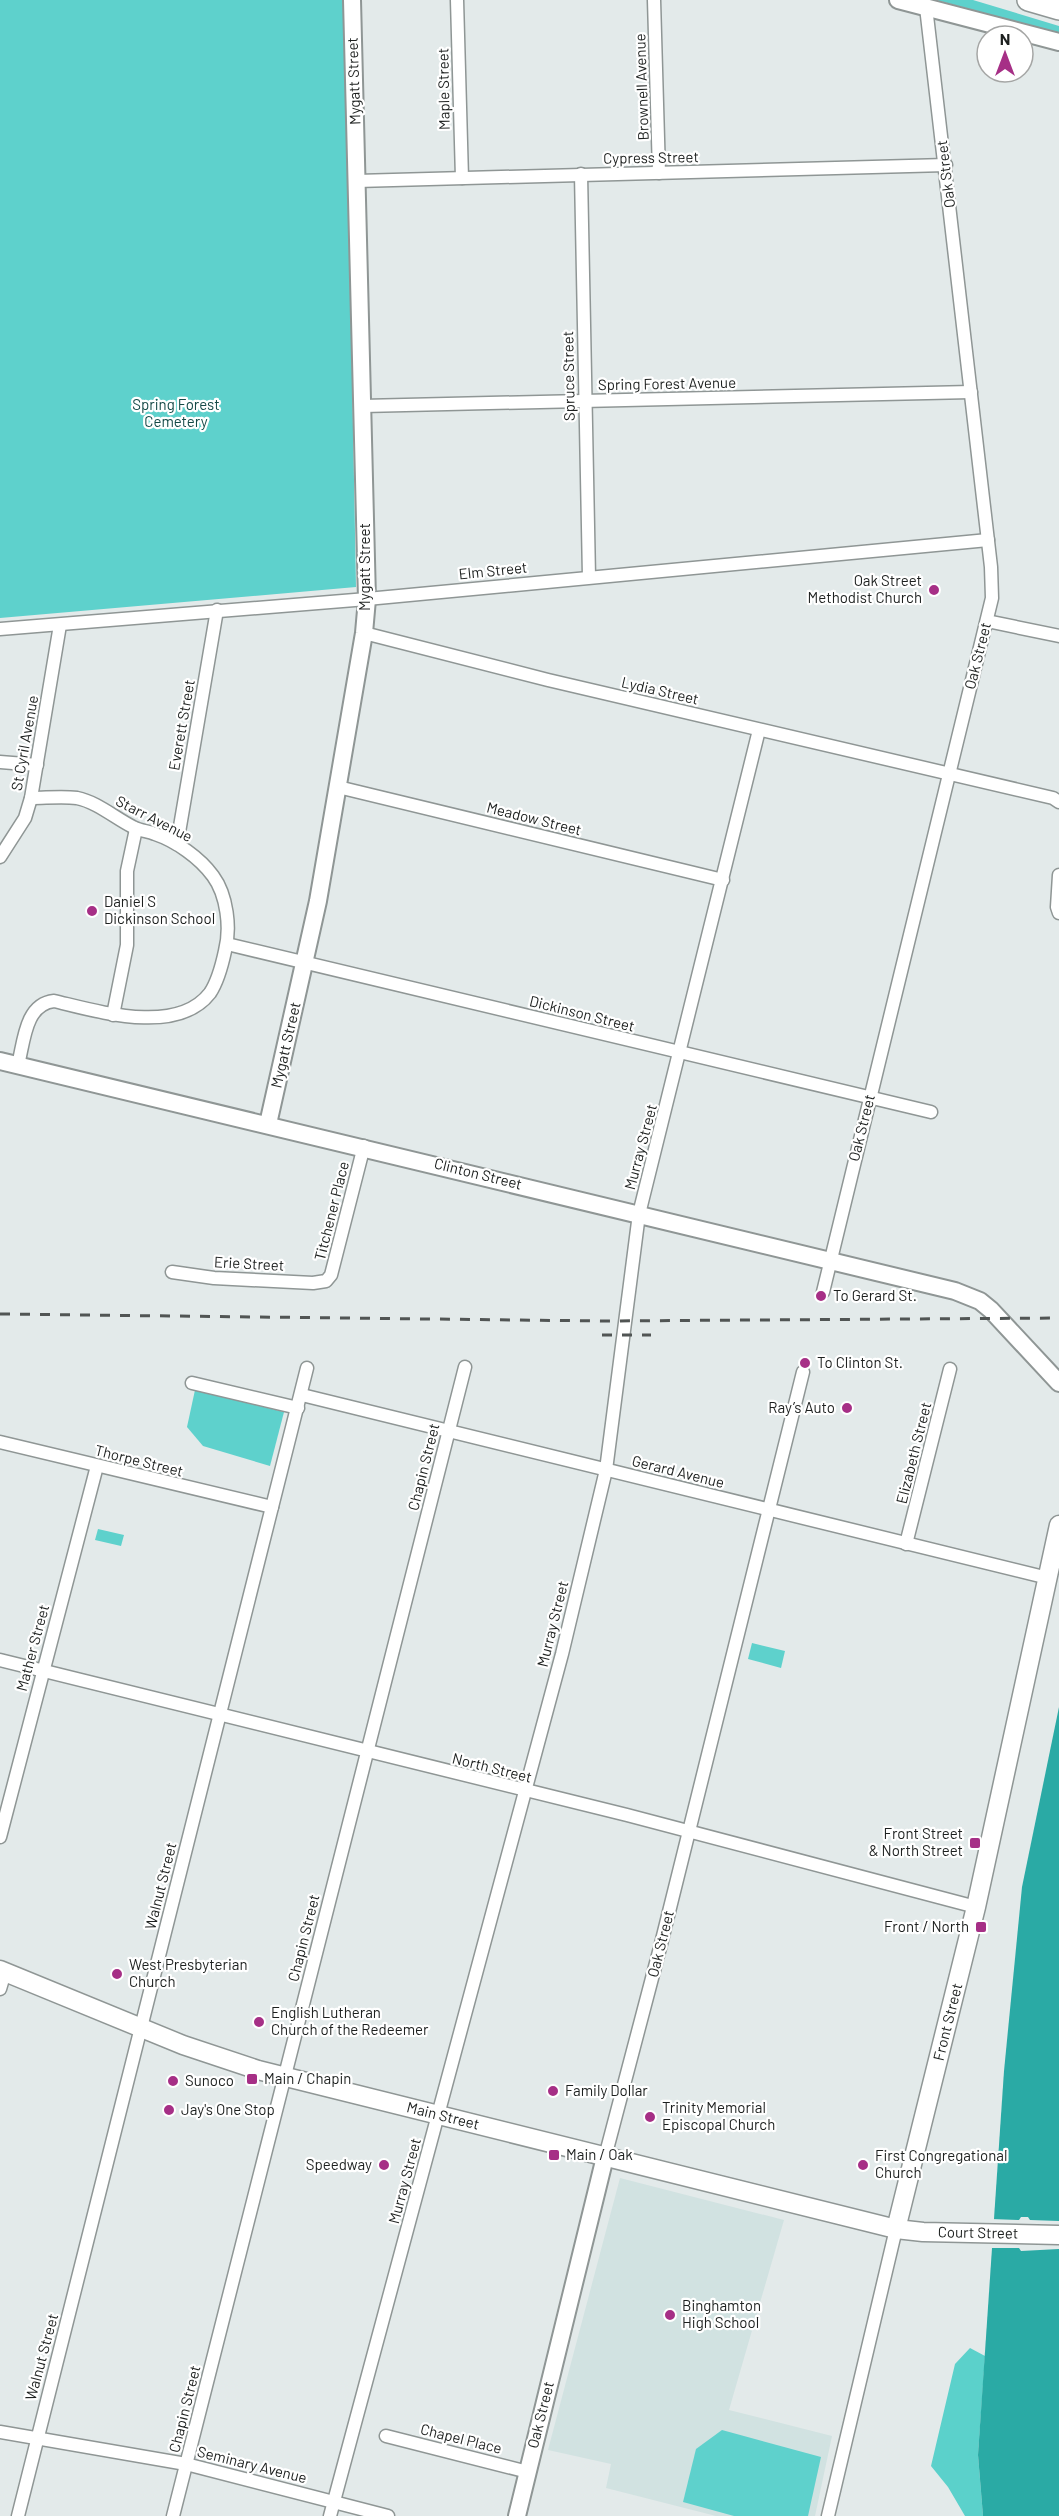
<svg xmlns="http://www.w3.org/2000/svg" width="1059" height="2516" font-family="Barlow,sans-serif">
<style>
.built{fill:#d1e2e1}
.green{fill:#5ed1cc}
.forest{fill:#5bd1cb}
.water{fill:#2aaaa5}
.pier{fill:#e3eaea}
.lines{fill:none;stroke-linecap:round;stroke-linejoin:round}
.street-casing{stroke:#8f9695;stroke-width:15}
.secondary-casing{stroke:#8f9695;stroke-width:20}
.primary-casing{stroke:#8f9695;stroke-width:21}
.highway-casing{stroke:#8f9695;stroke-width:24}
.street{stroke:#fff;stroke-width:12}
.secondary{stroke:#fff;stroke-width:16}
.primary{stroke:#fff;stroke-width:18}
.highway{stroke:#fff;stroke-width:21}
.rail{stroke:#515554;stroke-width:3;stroke-dasharray:10 10;stroke-linecap:butt}
.poi-dot{fill:#a62f86;stroke:#fff;stroke-width:2}
.labels{text-anchor:middle;stroke-width:4.5;stroke-linejoin:round;paint-order:stroke}
.street-label{font-size:15px;fill:#1d201f;stroke:#fff}
.park-label{font-size:15px;fill:#144947;stroke:#fff}
.poi-label{font-size:15px;fill:#1d201f;stroke:#fff;text-anchor:start}
</style>
<rect width="100%" height="100%" fill="#e3eaea"/>
<path class="built" d="M620,2178L784,2220L729,2410L832,2436L815,2516H716L606,2488L611,2464L548,2450Z"/>
<g class="green">
<path d="M0,0H345L356,587L0,618Z"/>
<path d="M936,0H973L1059,26V33Z"/>
<path d="M195,1390L284,1412L270,1466L203,1446L187,1427Z"/>
<path d="M98,1529L124,1535L121,1546L95,1540Z"/>
<path d="M752,1643L785,1651L781,1668L748,1659Z"/>
<path d="M722,2430L821,2457L808,2516H734L683,2502L696,2449Z"/>
</g>
<path class="forest" d="M970,2348L985,2356L978,2455L983,2516H965L948,2487L931,2466L955,2364Z"/>
<path class="water" d="M1059,1707V2516H983L978,2455L1004,2071L1022,1887Z"/>
<path class="pier" d="M1021,2217H1028L1030,2220L1059,2221V2249L1021,2251L1019,2248H990L991,2219L1019,2220Z"/>
<g class="lines">
<defs>
<g id="street">
<path d="M457,0L462,178"/>
<path d="M654,0L659,173"/>
<path d="M581,174L589,577"/>
<path d="M357,181L946,165"/>
<path d="M363,406L971,392"/>
<path d="M987,621L1059,636"/>
<path d="M0,629L367,599L988,540"/>
<path d="M364,633L548,680L1053,798L1059,802"/>
<path d="M0,762L37,765"/>
<path d="M338,787L723,880"/>
<path d="M177,844L217,610"/>
<path d="M0,857L25,818L31,798L60,625"/>
<path d="M1059,875L1057,907L1059,913"/>
<path d="M227,944L931,1112"/>
<path d="M113,1015L127,945V871L136,829"/>
<path d="M18,1065C24,1042 25,1004 54,1001C97,1011 177,1036 210,993C218,981 222,965 225,951C231,928 227,895 213,876C200,858 176,841 155,834C148,831 140,831 133,827C115,818 97,802 77,798C62,796 46,798 31,798"/>
<path d="M172,1272L214,1278L313,1283L326,1281L331,1275L364,1146"/>
<path d="M823,1292L992,598L991,567L926,7"/>
<path d="M192,1383L298,1408"/>
<path d="M302,1395L1048,1578"/>
<path d="M0,1442L272,1507"/>
<path d="M906,1544L950,1369"/>
<path d="M0,1660L627,1815L976,1907"/>
<path d="M0,1837L97,1466"/>
<path d="M0,1989L5,1972"/>
<path d="M605,2157L661,1944L803,1372"/>
<path d="M0,2432L186,2464L388,2516"/>
<path d="M386,2436L528,2472"/>
<path d="M18,2516L307,1368"/>
<path d="M173,2516L465,1367"/>
<path d="M330,2516L562,1654L606,1470L639,1214L759,730"/>
<path d="M828,2516L896,2229"/>
</g>
<g id="secondary">
<path d="M898,0L1059,42"/>
<path d="M0,1061L955,1291L980,1301L991,1310L1059,1383"/>
<path d="M268,1124L318,901L364,633L367,599L352,0"/>
<path d="M517,2516L605,2157"/>
</g>
<g id="primary">
<path d="M0,1970L183,2045L258,2070L896,2229L923,2232L1059,2235"/>
<path d="M896,2229L976,1907L1059,1525"/>
</g>
<path id="highway" d="M1028,0L1059,9"/>
</defs>
<use href="#street" class="street-casing"/>
<use href="#secondary" class="secondary-casing"/>
<use href="#primary" class="primary-casing"/>
<use href="#highway" class="highway-casing"/>
<use href="#street" class="street"/>
<use href="#secondary" class="secondary"/>
<use href="#primary" class="primary"/>
<use href="#highway" class="highway"/>
<g class="rail">
<path d="M0,1314L603,1321L1059,1318"/>
<path d="M602,1335H651"/>
</g>
</g>
<g class="poi-dot">
<circle cx="934" cy="590" r="6"/>
<circle cx="92" cy="911" r="6"/>
<circle cx="821" cy="1296" r="6"/>
<circle cx="805" cy="1363" r="6"/>
<circle cx="847" cy="1408" r="6"/>
<rect x="969" y="1837" width="12" height="12" rx="3"/>
<rect x="975" y="1921" width="12" height="12" rx="3"/>
<circle cx="117" cy="1974" r="6"/>
<circle cx="259" cy="2022" r="6"/>
<rect x="246" y="2073" width="12" height="12" rx="3"/>
<circle cx="173" cy="2081" r="6"/>
<circle cx="553" cy="2091" r="6"/>
<circle cx="169" cy="2110" r="6"/>
<circle cx="650" cy="2117" r="6"/>
<rect x="548" y="2149" width="12" height="12" rx="3"/>
<circle cx="384" cy="2165" r="6"/>
<circle cx="863" cy="2165" r="6"/>
<circle cx="670" cy="2315" r="6"/>
</g>
<g class="labels">
<g class="street-label">
<text transform="translate(354 81) rotate(-92)" y="5">Mygatt Street</text>
<text transform="translate(642 87) rotate(-92)" y="5">Brownell Avenue</text>
<text transform="translate(444 89) rotate(-91)" y="5">Maple Street</text>
<text transform="translate(651 158) rotate(-1)" y="5">Cypress Street</text>
<text transform="translate(946 174) rotate(-97)" y="5">Oak Street</text>
<text transform="translate(569 376) rotate(-91)" y="5">Spruce Street</text>
<text transform="translate(667 384) rotate(-1)" y="5">Spring Forest Avenue</text>
<text transform="translate(365 567) rotate(-90)" y="5">Mygatt Street</text>
<text transform="translate(493 571) rotate(-6)" y="5">Elm Street</text>
<text transform="translate(978 656) rotate(-76)" y="5">Oak Street</text>
<text transform="translate(660 691) rotate(13)" y="5">Lydia Street</text>
<text transform="translate(182 725) rotate(-80)" y="5">Everett Street</text>
<text transform="translate(25 743) rotate(-80)" y="5">St Cyril Avenue</text>
<text transform="translate(154 819) rotate(27)" y="5">Starr Avenue</text>
<text transform="translate(534 819) rotate(14)" y="5">Meadow Street</text>
<text transform="translate(582 1014) rotate(14)" y="5">Dickinson Street</text>
<text transform="translate(286 1045) rotate(-77)" y="5">Mygatt Street</text>
<text transform="translate(862 1128) rotate(-76)" y="5">Oak Street</text>
<text transform="translate(641 1147) rotate(-75)" y="5">Murray Street</text>
<text transform="translate(478 1174) rotate(14)" y="5">Clinton Street</text>
<text transform="translate(332 1211) rotate(-76)" y="5">Titchener Place</text>
<text transform="translate(249 1264) rotate(3)" y="5">Erie Street</text>
<text transform="translate(914 1453) rotate(-76)" y="5">Elizabeth Street</text>
<text transform="translate(139 1461) rotate(14)" y="5">Thorpe Street</text>
<text transform="translate(424 1467) rotate(-76)" y="5">Chapin Street</text>
<text transform="translate(678 1472) rotate(14)" y="5">Gerard Avenue</text>
<text transform="translate(553 1624) rotate(-76)" y="5">Murray Street</text>
<text transform="translate(33 1648) rotate(-75)" y="5">Mather Street</text>
<text transform="translate(492 1768) rotate(14)" y="5">North Street</text>
<text transform="translate(161 1886) rotate(-76)" y="5">Walnut Street</text>
<text transform="translate(304 1938) rotate(-76)" y="5">Chapin Street</text>
<text transform="translate(661 1944) rotate(-76)" y="5">Oak Street</text>
<text transform="translate(948 2022) rotate(-76)" y="5">Front Street</text>
<text transform="translate(443 2116) rotate(14)" y="5">Main Street</text>
<text transform="translate(405 2181) rotate(-75)" y="5">Murray Street</text>
<text transform="translate(978 2233) rotate(1)" y="5">Court Street</text>
<text transform="translate(42 2357) rotate(-75)" y="5">Walnut Street</text>
<text transform="translate(185 2409) rotate(-76)" y="5">Chapin Street</text>
<text transform="translate(541 2415) rotate(-76)" y="5">Oak Street</text>
<text transform="translate(461 2439) rotate(14)" y="5">Chapel Place</text>
<text transform="translate(252 2465) rotate(14)" y="5">Seminary Avenue</text>
</g>
<g class="park-label">
<text x="176" y="410">Spring Forest<tspan x="176" dy="17">Cemetery</tspan></text>
</g>
<g class="poi-label">
<text x="922" y="586" text-anchor="end">Oak Street<tspan x="922" dy="17">Methodist Church</tspan></text>
<text x="104" y="907">Daniel S<tspan x="104" dy="17">Dickinson School</tspan></text>
<text x="833" y="1301">To Gerard St.</text>
<text x="817" y="1368">To Clinton St.</text>
<text x="835" y="1413" text-anchor="end">Ray’s Auto</text>
<text x="963" y="1839" text-anchor="end">Front Street<tspan x="963" dy="17">&amp; North Street</tspan></text>
<text x="969" y="1932" text-anchor="end">Front / North</text>
<text x="129" y="1970">West Presbyterian<tspan x="129" dy="17">Church</tspan></text>
<text x="271" y="2018">English Lutheran<tspan x="271" dy="17">Church of the Redeemer</tspan></text>
<text x="264" y="2084">Main / Chapin</text>
<text x="185" y="2086">Sunoco</text>
<text x="565" y="2096">Family Dollar</text>
<text x="662" y="2113">Trinity Memorial<tspan x="662" dy="17">Episcopal Church</tspan></text>
<text x="181" y="2115">Jay's One Stop</text>
<text x="566" y="2160">Main / Oak</text>
<text x="875" y="2161">First Congregational<tspan x="875" dy="17">Church</tspan></text>
<text x="372" y="2170" text-anchor="end">Speedway</text>
<text x="682" y="2311">Binghamton<tspan x="682" dy="17">High School</tspan></text>
</g>
</g>
<g transform="translate(1005 54)"><circle r="28" fill="#ffffff" stroke="#a5a6a5" stroke-width="1.5"/>
<path d="M0-4.5L10 22L0 15L-10 22Z" fill="#a62f86"/>
<text y="-9" font-size="16" font-weight="bold" text-anchor="middle" fill="#1d201f">N</text>
</g>
</svg>
